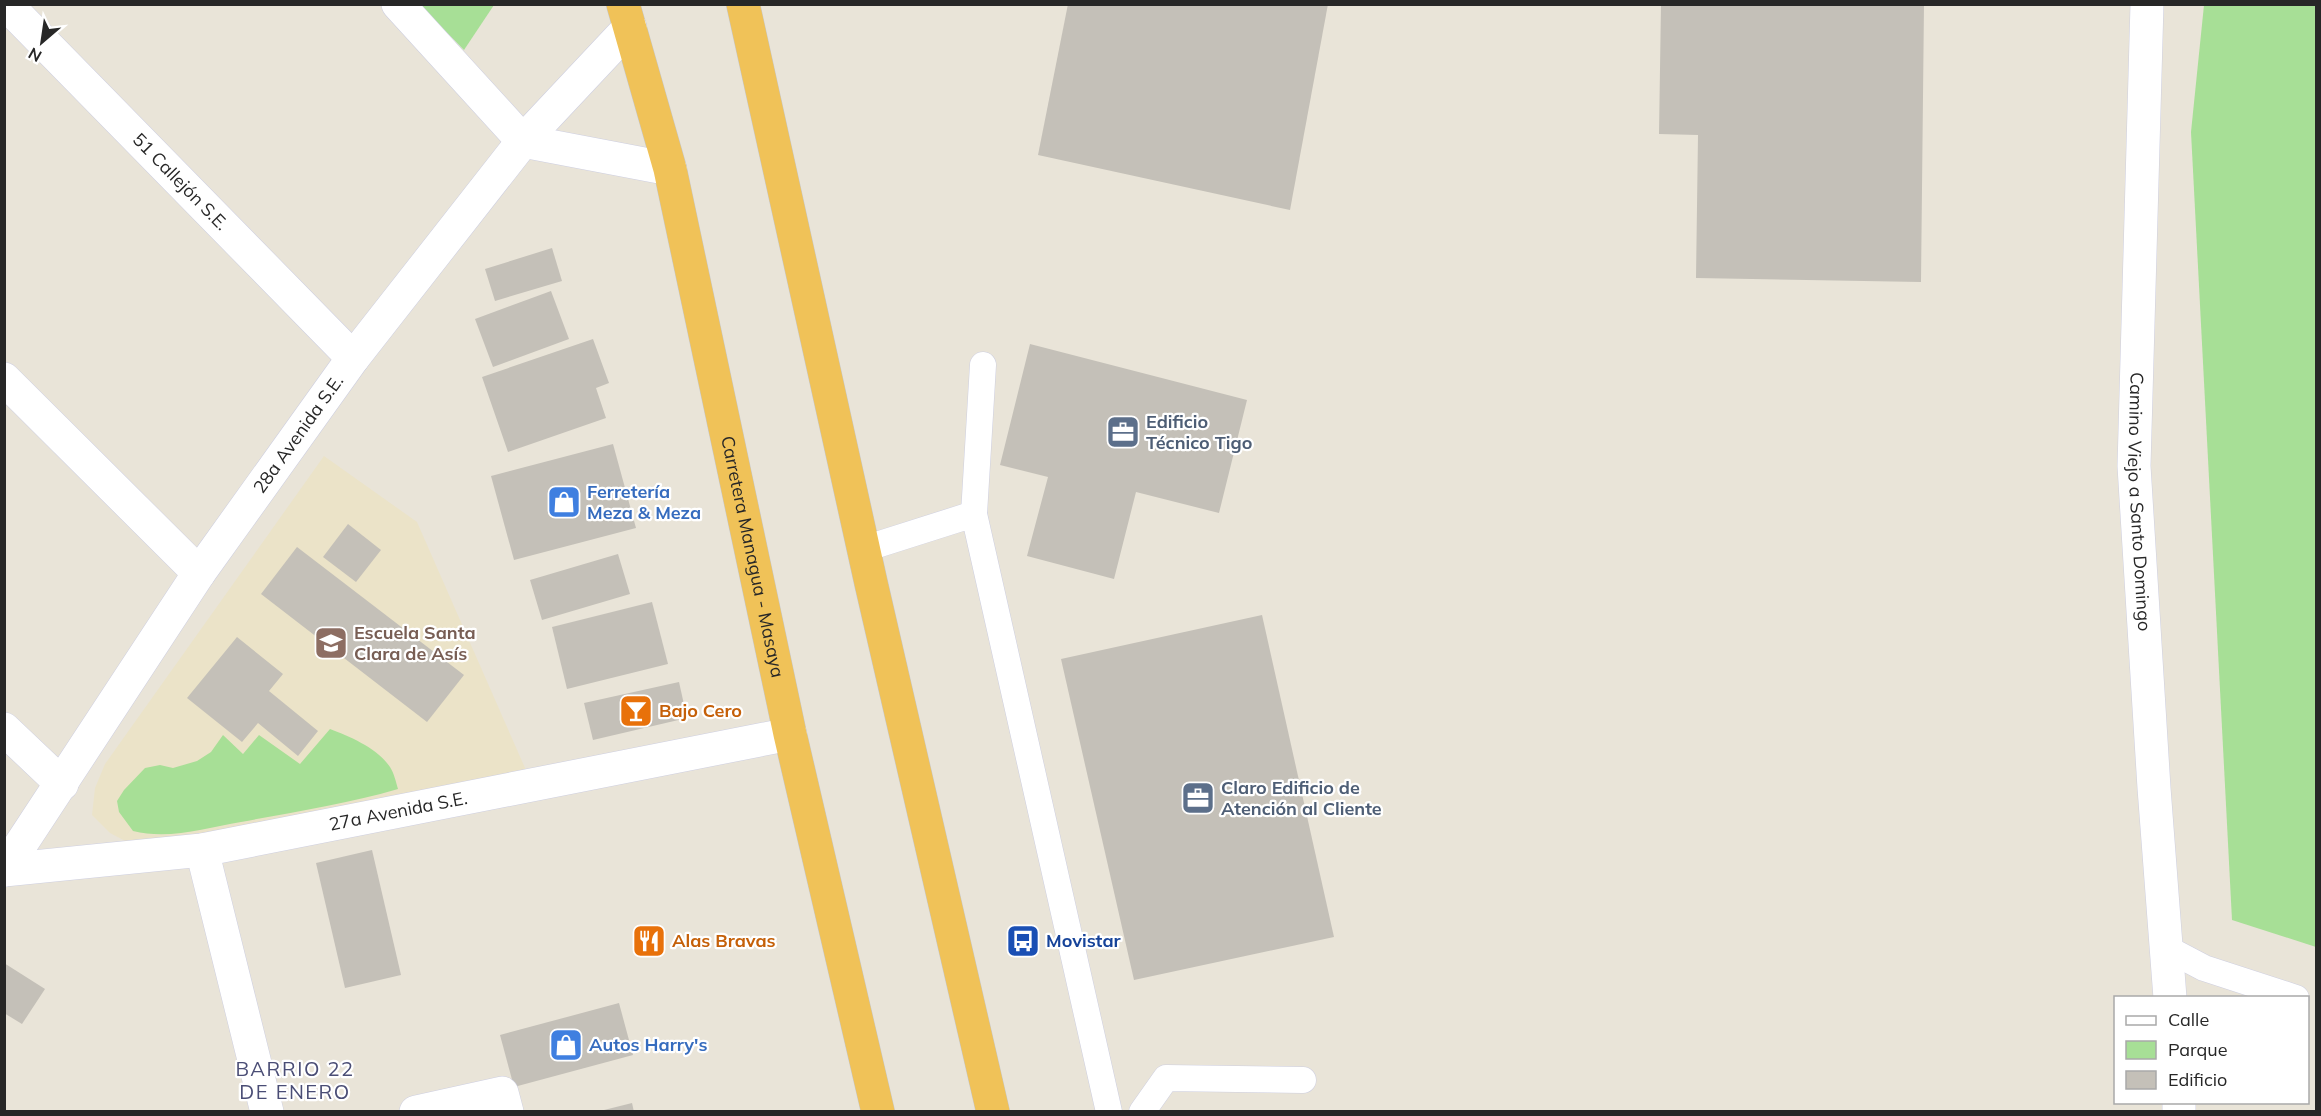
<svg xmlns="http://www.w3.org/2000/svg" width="2321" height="1116" font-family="Mulish,sans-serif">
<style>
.education{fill:#ebe3c8}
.green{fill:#a7df96}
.building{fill:#c4c0b8}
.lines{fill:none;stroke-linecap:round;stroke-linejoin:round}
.service-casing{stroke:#cecfe0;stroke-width:27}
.minor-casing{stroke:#cecfe0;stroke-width:34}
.tertiary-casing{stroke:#cecfe0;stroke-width:34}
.trunk-casing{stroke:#c7c7c7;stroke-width:34}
.service{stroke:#fff;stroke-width:26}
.minor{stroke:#fff;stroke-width:33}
.tertiary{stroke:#fff;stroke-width:33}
.trunk{stroke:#f0c258;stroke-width:33}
.labels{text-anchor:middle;stroke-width:4.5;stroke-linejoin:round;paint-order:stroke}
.street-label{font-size:18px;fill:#272727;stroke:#fff}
.service-label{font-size:18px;font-weight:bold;fill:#4e5e75;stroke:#fff;text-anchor:start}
.shop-label{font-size:18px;font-weight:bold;fill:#366cbe;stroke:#fff;text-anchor:start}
.education-label{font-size:18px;font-weight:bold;fill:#785e54;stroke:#fff;text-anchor:start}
.food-label{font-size:18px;font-weight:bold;fill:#c56008;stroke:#fff;text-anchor:start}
.transit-label{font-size:18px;font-weight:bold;fill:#164399;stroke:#fff;text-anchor:start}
.neighbourhood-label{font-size:20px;letter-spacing:1.5px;fill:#4a4d75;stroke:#fff}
</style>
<rect width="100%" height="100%" fill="#e9e4d8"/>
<path class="education" d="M324,456L417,522L529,777L198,839L131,844L110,833L92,815L95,788L105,764Z"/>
<g class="green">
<path d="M420,5H494L464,50Z"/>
<path d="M2204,5H2316V947L2232,920L2191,132Z"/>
<path d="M330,729C351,737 377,748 390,767C394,773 396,782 398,789C347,804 294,812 241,822C206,828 169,840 133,831L119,812L117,801L124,790L145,768L160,765L173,768L197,761L211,752L223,735L243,754L259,735L300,764Z"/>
</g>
<g class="building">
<path d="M1068,4H1328L1290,210L1038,155Z"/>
<path d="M1661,4H1924L1921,282L1696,278L1698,135L1659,134Z"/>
<path d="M552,248L562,281L495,301L485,269Z"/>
<path d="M551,291L569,339L493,367L475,319Z"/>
<path d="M593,339L609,383L596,388L606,418L508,452L482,377Z"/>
<path d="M1030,344L1247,400L1219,513L1136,492L1114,579L1027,556L1048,477L1000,465Z"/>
<path d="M613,444L636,528L514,560L491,476Z"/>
<path d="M348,524L381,550L356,582L323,557Z"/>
<path d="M297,547L464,675L427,722L261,594Z"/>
<path d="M618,554L630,594L542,620L530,580Z"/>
<path d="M652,602L668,664L567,689L552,627Z"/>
<path d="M1262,615L1334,937L1134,980L1061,659Z"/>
<path d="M237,637L283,674L269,691L318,731L298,756L258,723L242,742L187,698Z"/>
<path d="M679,682L687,718L593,740L584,703Z"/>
<path d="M372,850L401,975L345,988L316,863Z"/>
<path d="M4,963L45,989L22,1024L4,1013Z"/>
<path d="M619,1003L633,1055L514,1087L500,1035Z"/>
<path d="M632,1103L634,1112H600V1111Z"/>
</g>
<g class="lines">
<defs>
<g id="service">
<path d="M974,514L983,365"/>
<path d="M864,549L974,514L1109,1112"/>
<path d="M2166,948L2204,968L2296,998"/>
<path d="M1142,1112L1166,1078L1303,1080"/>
</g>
<g id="minor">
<path id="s1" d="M6,4L353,358"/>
<path d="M398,4L523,141L670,169"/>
<path d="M4,379L199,573"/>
<path d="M4,729L62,784"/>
<path d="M202,850L267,1112"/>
<path id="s2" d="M4,870L199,573L353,358L523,141L630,27"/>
<path id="s3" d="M4,870L202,850L790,734"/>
<path d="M416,1112L502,1093L507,1112"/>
</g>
<g id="tertiary">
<path id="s4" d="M2147,4L2134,466L2154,788L2170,998"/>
<path d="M2179,1102V1112"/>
</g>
<g id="trunk">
<path id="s5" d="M623,4L670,169L790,734L878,1112"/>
<path d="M743,4L871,583L993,1112"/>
</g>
</defs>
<use href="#service" class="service-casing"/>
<use href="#minor" class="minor-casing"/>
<use href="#tertiary" class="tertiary-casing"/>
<use href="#trunk" class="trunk-casing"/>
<use href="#service" class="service"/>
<use href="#minor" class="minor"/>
<use href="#tertiary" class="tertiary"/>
<use href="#trunk" class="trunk"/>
</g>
<defs>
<symbol id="office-square" viewBox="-11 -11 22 22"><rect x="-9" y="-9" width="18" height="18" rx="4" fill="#5c6f8a" stroke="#fff"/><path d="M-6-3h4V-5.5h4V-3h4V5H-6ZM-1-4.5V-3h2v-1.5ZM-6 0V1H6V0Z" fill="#fff"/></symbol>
<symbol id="shop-square" viewBox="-11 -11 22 22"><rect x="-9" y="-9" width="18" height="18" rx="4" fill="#3f7fe0" stroke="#fff"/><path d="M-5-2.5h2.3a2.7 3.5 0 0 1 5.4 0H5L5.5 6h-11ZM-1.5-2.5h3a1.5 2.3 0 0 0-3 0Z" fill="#fff"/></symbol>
<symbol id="school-square" viewBox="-11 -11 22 22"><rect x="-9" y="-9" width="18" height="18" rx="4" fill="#8d6e63" stroke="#fff"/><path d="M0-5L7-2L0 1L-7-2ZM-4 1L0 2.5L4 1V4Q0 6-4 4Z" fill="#fff"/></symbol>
<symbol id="bar-square" viewBox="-11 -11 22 22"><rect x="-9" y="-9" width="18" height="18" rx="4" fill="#e8710a" stroke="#fff"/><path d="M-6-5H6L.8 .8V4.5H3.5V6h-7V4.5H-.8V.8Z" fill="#fff"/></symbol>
<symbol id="restaurant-square" viewBox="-11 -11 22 22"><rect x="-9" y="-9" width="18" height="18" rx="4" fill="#e8710a" stroke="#fff"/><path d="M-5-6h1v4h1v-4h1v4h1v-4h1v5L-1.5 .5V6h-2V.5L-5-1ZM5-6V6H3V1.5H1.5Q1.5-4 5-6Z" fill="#fff"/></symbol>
<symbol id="bus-square" viewBox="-11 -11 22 22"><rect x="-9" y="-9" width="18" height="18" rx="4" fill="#1a4fb4" stroke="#fff"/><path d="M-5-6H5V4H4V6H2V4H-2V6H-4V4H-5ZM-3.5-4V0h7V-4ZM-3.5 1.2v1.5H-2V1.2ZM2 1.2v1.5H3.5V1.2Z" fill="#fff"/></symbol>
</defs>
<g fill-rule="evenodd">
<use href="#office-square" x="1104" y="413" width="38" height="38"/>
<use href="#shop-square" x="545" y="483" width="38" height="38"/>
<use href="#school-square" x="312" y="624" width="38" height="38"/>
<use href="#bar-square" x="617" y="692" width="38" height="38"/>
<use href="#office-square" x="1179" y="779" width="38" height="38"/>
<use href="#restaurant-square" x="630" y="922" width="38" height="38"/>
<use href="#bus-square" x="1004" y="922" width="38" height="38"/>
<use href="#shop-square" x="547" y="1026" width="38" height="38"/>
</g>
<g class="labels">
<g class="street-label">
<text dy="6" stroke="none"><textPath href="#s1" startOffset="249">51 Callejón S.E.</textPath></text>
<text dy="6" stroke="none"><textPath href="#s2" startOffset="526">28a Avenida S.E.</textPath></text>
<text dy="6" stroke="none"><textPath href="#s4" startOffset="498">Camino Viejo a Santo Domingo</textPath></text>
<text dy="6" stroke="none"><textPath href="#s5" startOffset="568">Carretera Managua - Masaya</textPath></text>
<text dy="6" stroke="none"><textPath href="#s3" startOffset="399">27a Avenida S.E.</textPath></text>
</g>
<g class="service-label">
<text x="1146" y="428">Edificio<tspan x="1146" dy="21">Técnico Tigo</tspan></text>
<text x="1221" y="794">Claro Edificio de<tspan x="1221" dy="21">Atención al Cliente</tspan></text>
</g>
<g class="shop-label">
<text x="587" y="498">Ferretería<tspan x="587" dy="21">Meza &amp; Meza</tspan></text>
<text x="589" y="1051">Autos Harry's</text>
</g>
<g class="education-label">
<text x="354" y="639">Escuela Santa<tspan x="354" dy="21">Clara de Asís</tspan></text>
</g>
<g class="food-label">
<text x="659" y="717">Bajo Cero</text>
<text x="672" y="947">Alas Bravas</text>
</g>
<g class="transit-label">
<text x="1046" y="947">Movistar</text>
</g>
<g class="neighbourhood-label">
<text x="295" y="1076">BARRIO 22<tspan x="295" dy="23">DE ENERO</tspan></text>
</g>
</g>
<rect width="2321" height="1116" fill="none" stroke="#272727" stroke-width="12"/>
<rect x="2114" y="996" width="195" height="108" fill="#ffffff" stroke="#a9a9a9" stroke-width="1.5"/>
<rect x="2126" y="1016" width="30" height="9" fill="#ffffff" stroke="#a9a9a9" stroke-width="1.5"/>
<text x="2168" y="1026" font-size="18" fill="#272727">Calle</text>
<rect x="2126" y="1041" width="30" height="18" fill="#a7df96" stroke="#a9a9a9" stroke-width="1.5"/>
<text x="2168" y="1056" font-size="18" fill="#272727">Parque</text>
<rect x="2126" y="1071" width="30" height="18" fill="#c4c0b8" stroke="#a9a9a9" stroke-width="1.5"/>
<text x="2168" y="1086" font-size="18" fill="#272727">Edificio</text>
<g transform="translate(42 42) rotate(209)" stroke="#ffffff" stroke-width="4.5" paint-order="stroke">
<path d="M0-4.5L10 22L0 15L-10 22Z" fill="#272727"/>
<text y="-9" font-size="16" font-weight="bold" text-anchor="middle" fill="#272727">N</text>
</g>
</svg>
